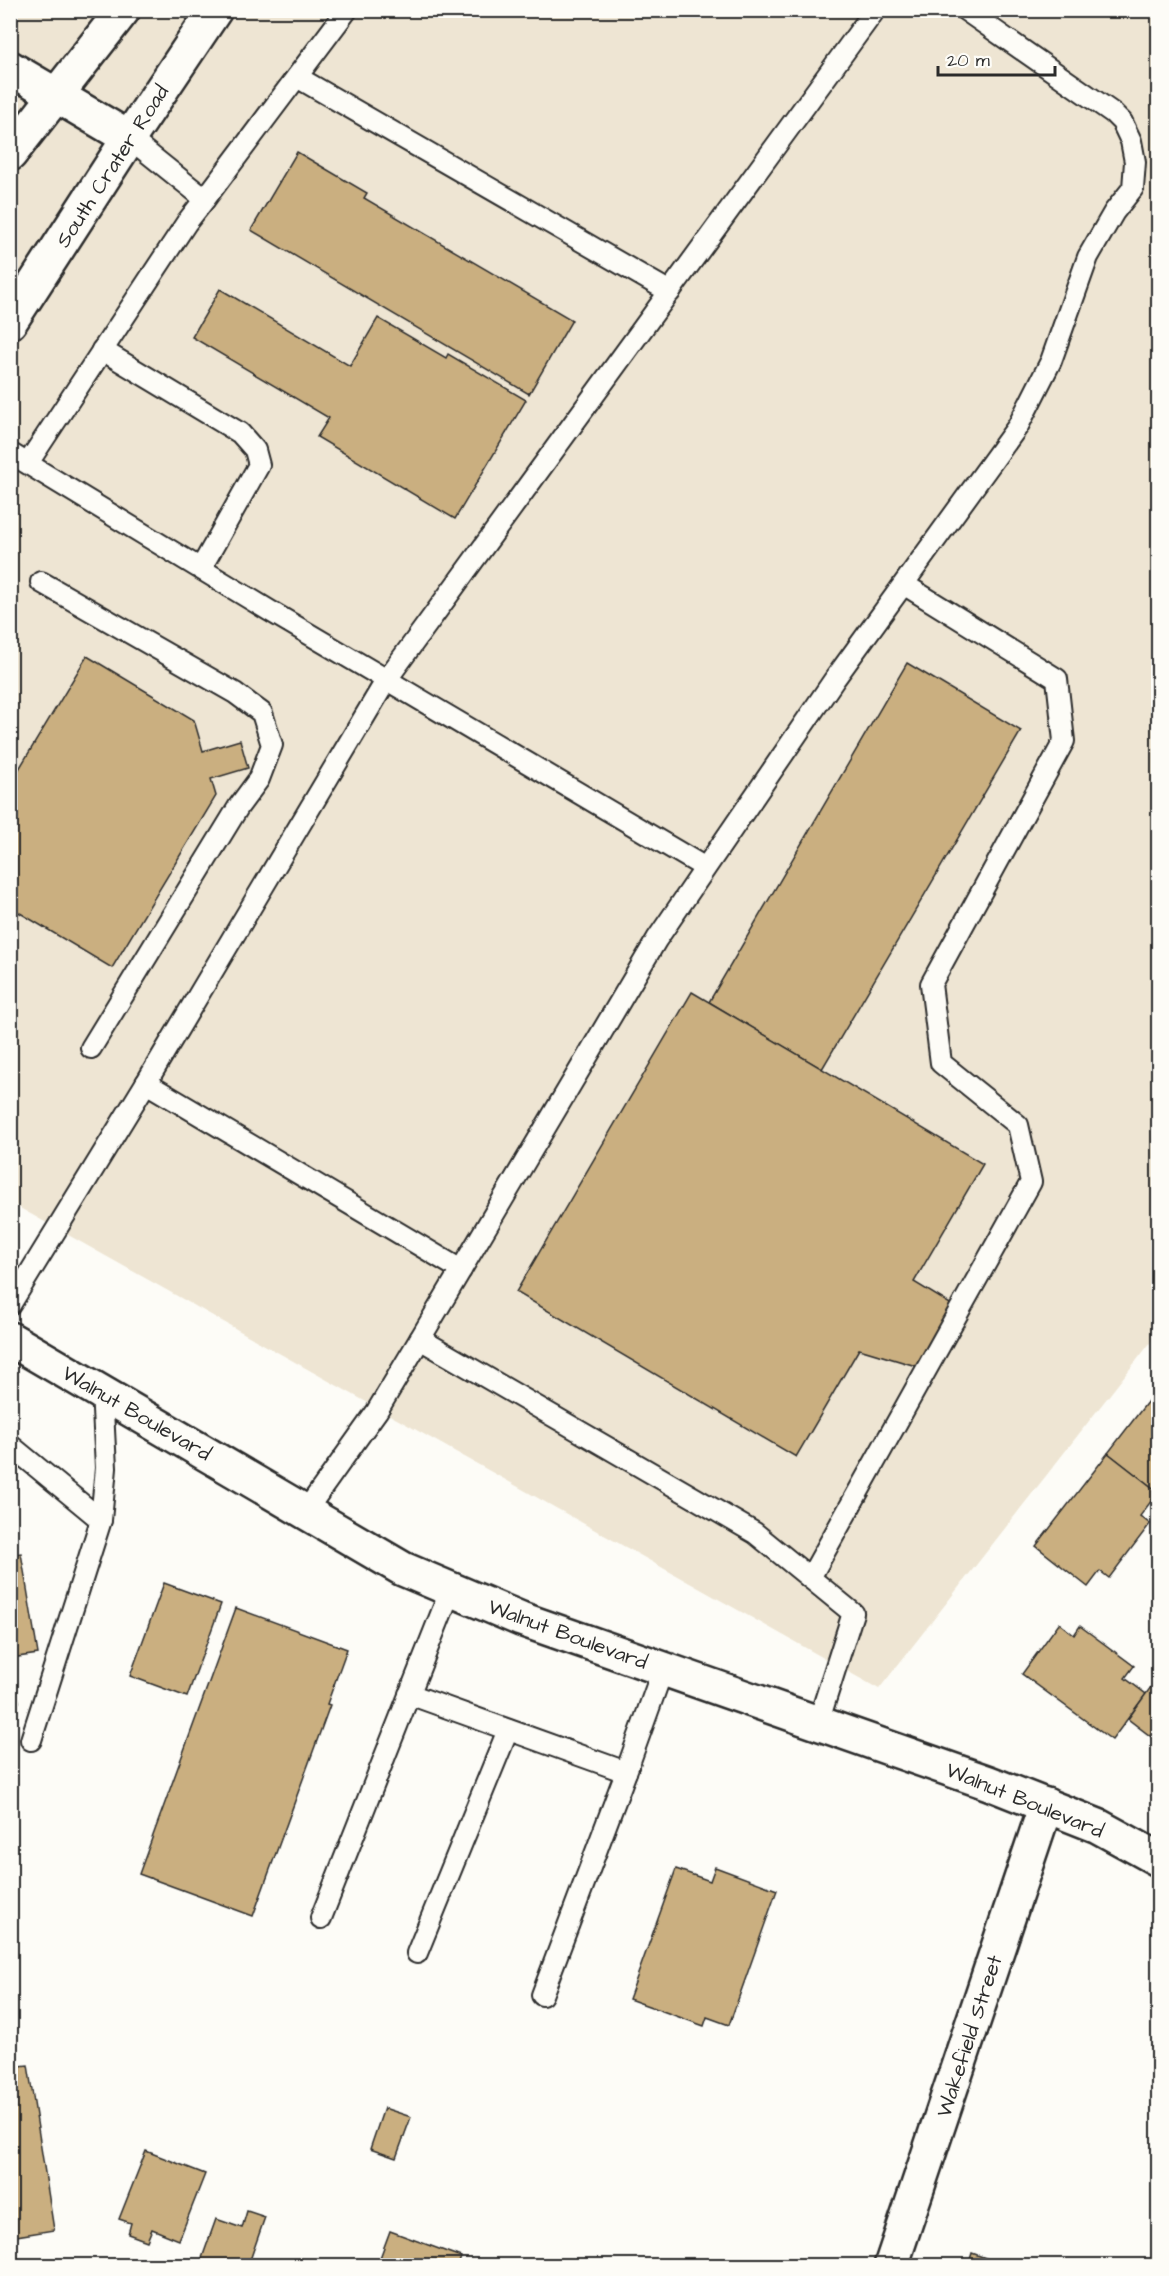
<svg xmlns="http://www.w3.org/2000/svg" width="1169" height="2276" font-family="'Architects Daughter',sans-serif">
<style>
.built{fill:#eee5d3}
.building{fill:#caaf80;stroke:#2b2b2b;stroke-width:1.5}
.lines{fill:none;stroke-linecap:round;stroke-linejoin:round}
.service-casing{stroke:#2b2b2b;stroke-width:24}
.minor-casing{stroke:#2b2b2b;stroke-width:38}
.primary-casing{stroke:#2b2b2b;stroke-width:38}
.service{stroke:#fdfcf7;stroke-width:20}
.minor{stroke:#fdfcf7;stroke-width:33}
.primary{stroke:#fdfcf7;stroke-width:33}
.labels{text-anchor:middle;stroke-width:4.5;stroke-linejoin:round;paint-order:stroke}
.street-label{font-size:21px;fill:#2b2b2b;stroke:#fdfcf7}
</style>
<rect width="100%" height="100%" fill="#fdfcf7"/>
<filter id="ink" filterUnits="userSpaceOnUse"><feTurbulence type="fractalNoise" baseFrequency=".0167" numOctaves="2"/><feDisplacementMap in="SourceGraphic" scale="12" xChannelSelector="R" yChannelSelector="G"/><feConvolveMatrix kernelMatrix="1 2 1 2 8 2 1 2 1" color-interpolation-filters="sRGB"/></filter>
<g filter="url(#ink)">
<path class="built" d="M11,11H1158V1333L879,1689L11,1203Z"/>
<g class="building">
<path d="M297,152L367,193L364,198L572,320L529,394L251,230Z"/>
<path d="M220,289L350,366L378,318L446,358L448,354L526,400L455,519L317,437L329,418L192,337Z"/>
<path d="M87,656L194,720L203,751L240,740L248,768L211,779L216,796L112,968L10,907V784Z"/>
<path d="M907,663L1021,731L822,1069L709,1002Z"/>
<path d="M692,992L983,1164L914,1282L952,1305L916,1366L859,1349L796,1457L516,1292Z"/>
<path d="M1158,1388V1492L1108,1453Z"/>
<path d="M1108,1453L1158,1492L1140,1516L1150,1524L1109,1578L1100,1571L1088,1587L1036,1546Z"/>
<path d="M21,1553L38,1654L11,1658L19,1702L10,1703V1555Z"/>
<path d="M164,1583L221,1604L187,1697L130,1676Z"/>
<path d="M236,1608L347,1649L327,1704L330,1705L253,1916L139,1874Z"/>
<path d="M1059,1623L1074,1635L1080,1626L1134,1666L1125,1678L1146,1694L1112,1740L1022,1674Z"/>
<path d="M1158,1677V1742L1128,1719Z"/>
<path d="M715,1867L777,1890L729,2025L707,2017L704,2026L629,1999L676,1869L710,1881Z"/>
<path d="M28,2065L54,2230L10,2237V2067Z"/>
<path d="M384,2108L411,2117L396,2158L370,2149Z"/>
<path d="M146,2151L205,2174L179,2240L152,2229L147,2241L128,2234L131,2223L119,2219Z"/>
<path d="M247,2211L265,2217L248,2266H216L201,2261L216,2219L242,2228Z"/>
<path d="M390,2231L461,2257L458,2266H377Z"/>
<path d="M972,2253L1007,2266H968Z"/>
</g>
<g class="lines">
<defs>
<g id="service">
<path d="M297,77L670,292"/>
<path d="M205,199L347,10"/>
<path d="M102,350L240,433L255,450L259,465L201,568"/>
<path d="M10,453L270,611L704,867"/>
<path d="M28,463L187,222L205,199L129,138"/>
<path d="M41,582L235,693L262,713L272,745L259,779L239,806L91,1048"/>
<path d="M146,1083L387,679L875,10"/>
<path d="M10,1305L146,1083L461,1270"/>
<path d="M420,1339L755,1533L853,1613L818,1723"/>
<path d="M10,1445L101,1520"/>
<path d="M305,1512L377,1411L420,1339L657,939L834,680L1018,426L1051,361L1088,257L1114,212L1133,188L1135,162L1131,141L1122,122L1113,113L965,10"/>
<path d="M810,1578L1031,1182L1018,1125L941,1063L931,984L1064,741L1057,679L905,585"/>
<path d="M409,1694L626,1772L542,1995"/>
<path d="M31,1740L101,1520L106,1468L102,1391"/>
<path d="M626,1772L663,1669"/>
<path d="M321,1918L451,1589"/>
<path d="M417,1953L508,1730"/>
</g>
<g id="minor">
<path d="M10,68L129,138"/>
<path d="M10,1339L403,1569L521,1619L989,1783L1098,1826L1158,1859"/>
<path d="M891,2266L1046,1805"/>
</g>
<g id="primary">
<path d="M10,154L123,10"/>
<path d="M10,322L129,138L215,10"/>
</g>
</defs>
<use href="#service" class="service-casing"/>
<use href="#minor" class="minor-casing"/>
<use href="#primary" class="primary-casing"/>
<use href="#service" class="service"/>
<use href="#minor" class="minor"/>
<use href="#primary" class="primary"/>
</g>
</g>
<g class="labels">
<g class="street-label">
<text transform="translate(112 166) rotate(-57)" y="7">South Crater Road</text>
<text transform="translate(137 1413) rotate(30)" y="7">Walnut Boulevard</text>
<text transform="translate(568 1634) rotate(20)" y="7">Walnut Boulevard</text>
<text transform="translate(1025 1800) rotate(22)" y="7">Walnut Boulevard</text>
<text transform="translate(969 2036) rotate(-72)" y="7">Wakefield Street</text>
</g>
</g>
<rect width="1169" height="2276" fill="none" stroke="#fdfcf7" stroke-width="36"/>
<rect x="18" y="18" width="1133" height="2240" fill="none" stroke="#2b2b2b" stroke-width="2" filter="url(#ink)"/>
<path d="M938 66v9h117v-9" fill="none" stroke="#2b2b2b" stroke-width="3"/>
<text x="947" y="66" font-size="18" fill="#2b2b2b" stroke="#fdfcf7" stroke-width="4.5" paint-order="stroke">20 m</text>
</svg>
